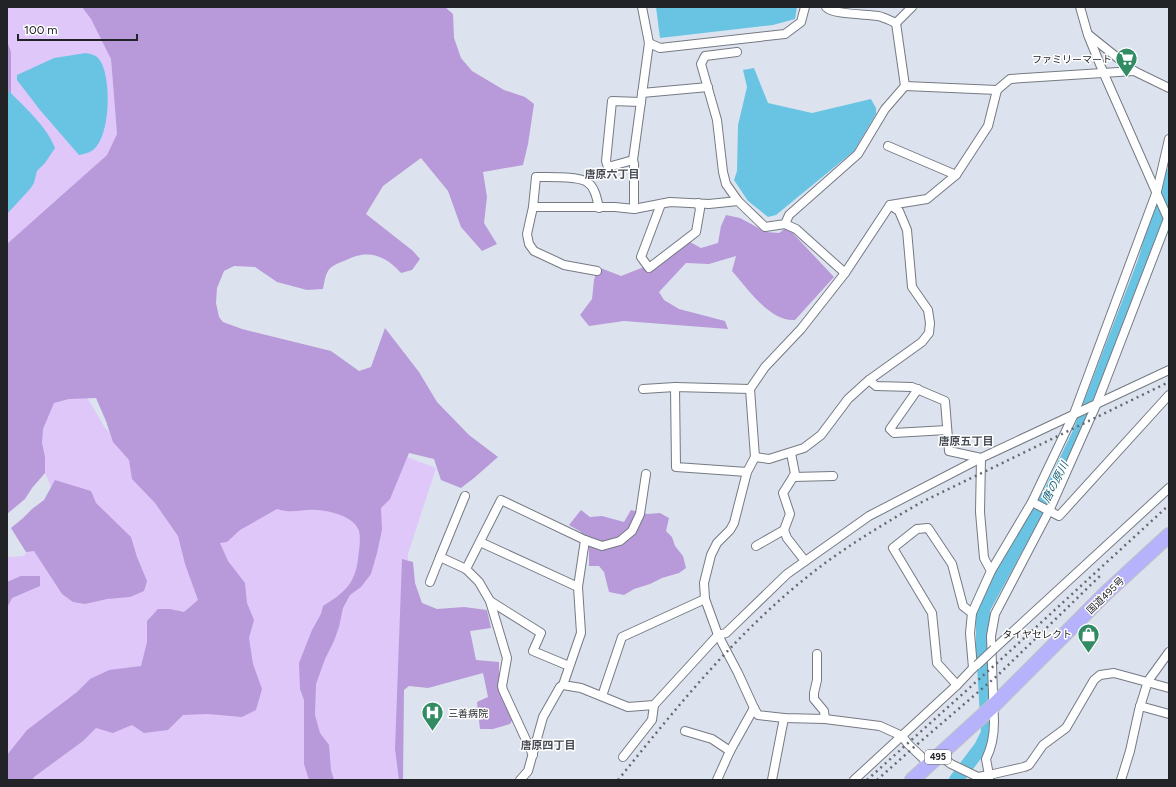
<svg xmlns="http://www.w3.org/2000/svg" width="1176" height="787" font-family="Figtree,'Noto Sans JP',sans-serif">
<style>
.green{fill:#dfc8f9}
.forest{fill:#b899d9}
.water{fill:#69c4e3}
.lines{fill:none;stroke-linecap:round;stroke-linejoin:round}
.river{stroke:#69c4e3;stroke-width:14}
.minor-casing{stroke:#757a83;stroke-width:10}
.trunk-casing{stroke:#c1c1c3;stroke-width:16}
.minor{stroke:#fff;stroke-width:8}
.trunk{stroke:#b6b2fc;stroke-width:14}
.rail{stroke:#666a70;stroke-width:2.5;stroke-dasharray:2 4;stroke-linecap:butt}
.minor-bridge-casing{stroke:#757a83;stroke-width:10;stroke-linecap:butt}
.minor-bridge{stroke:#fff;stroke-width:8}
.labels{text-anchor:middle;stroke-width:3;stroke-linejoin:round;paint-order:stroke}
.shield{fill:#fff;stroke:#646568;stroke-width:1}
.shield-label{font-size:9px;font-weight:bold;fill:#212327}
.poi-label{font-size:10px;fill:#212327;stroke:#fff;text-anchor:end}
.street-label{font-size:10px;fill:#212327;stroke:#fff}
.neighbourhood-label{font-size:11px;font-weight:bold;fill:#474c55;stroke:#fff}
.water-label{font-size:11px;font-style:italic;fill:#176076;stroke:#fff}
</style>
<rect width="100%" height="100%" fill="#dde3ee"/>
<g class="green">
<path d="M7,7H89L111,59L117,134L107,155L8,244L7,247Z"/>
<path d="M76,378L105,428L128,451L234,480L407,457L436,468L408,554L404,614L400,780H7V557L24,556L56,500L33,442L31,402Z"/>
</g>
<g class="forest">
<path d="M82,7H445L453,14L454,38L461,58L472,71L504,90L525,97L534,104L528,144L523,165L483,172L487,197L484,223L497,244L482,251L461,227L448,191L421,158L383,186L366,214L413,251L420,259L412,270L401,273C384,254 367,249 344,261C338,263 331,266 328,271C325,276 324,284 323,289L307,290L277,282L255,267L234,266L224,271L217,288L216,303L219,317L223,322L242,329L331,351L359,371L371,367L385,328L419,372L437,402L469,435L498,457L474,478L461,488L441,480L434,459L409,453L390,499L381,508L382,530L377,553L371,574L361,587L350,595L343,608L339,627L334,641L325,659L316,684L315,715L320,733L329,745L331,770L334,780H309L304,764V700L300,689L299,663L312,630L321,614L323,606C344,593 355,584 358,559C359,550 361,539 359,531C354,516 330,511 317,510C302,509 292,514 277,509L240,530L227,542L220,543L228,561L245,583L247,603L254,620L249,638L253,664L262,689L256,710L242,717L207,714L183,715L168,730L144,733L132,725L113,733L96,728L83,741L34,777L32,780H7V755L27,730L77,692L90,679L109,670L141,666L147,642V621L158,609H170L184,612L198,600L185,564L178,536L155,503L132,479L129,460L113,442L106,421L96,398L69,399L54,403L43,429L42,443L45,457V473L32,488L25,499L7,514V244L107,155L117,134L111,59L91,19Z"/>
<path d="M7,41L11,52V94L7,89Z"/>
<path d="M726,215L740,218L766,232L779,233L787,227L834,277L795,320C770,322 747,288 732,271L736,256L709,264L686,263L659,292L664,300L679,309L725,321L728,329L624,321L589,326L580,315L592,299L594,280L598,267L621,276L667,258L674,245L690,242L701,248L718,243L721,226Z"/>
<path d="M55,480L91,491L96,503L131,537L137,557L147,581L144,591L130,597L107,599L85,604L73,602L62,594L34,551L26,552L11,528L22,519L32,509L44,500Z"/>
<path d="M581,510L590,517L602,516L624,522L631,510L647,514L660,513L669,518L666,531L672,537L675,546L683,556L686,568L679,573L662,578L650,584L634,589L624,595L609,592L604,572L599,566H589V546L581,532L569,525Z"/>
<path d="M402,559L413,562L415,583L422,603L437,609L464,607L487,610L491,628L470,631L476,660L499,662V692L513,719L510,724L493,729H480L477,702L488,697L483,673L428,688L409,686L404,690L403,780H399L395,749Z"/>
<path d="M21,576H40V586L12,598L7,608V582Z"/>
</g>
<g class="water">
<path d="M656,7H797L795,19L773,25L660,38Z"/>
<path d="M86,53C91,54 96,55 99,59C112,75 111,137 93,150C89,153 84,154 79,155L40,110L17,80V75L54,58Z"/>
<path d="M754,68L768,103L812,113L871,99L876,108V114L854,151L776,215L768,217L748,201L734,180L737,171L738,125L747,87L743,70Z"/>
<path d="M7,89C24,107 46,125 55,148L45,163L37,171L34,183L30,189L7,214Z"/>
</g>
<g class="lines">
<path class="river" d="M956,780L981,747L988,733L983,649V609L1013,554L1045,499L1051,492L1079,434L1145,261L1169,176"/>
<defs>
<g id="minor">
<path d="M642,7L649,43L633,160L634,164V209L670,202L709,204L738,201L765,227L785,224L789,215L858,154L885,109L905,86L896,23"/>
<path d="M826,7C833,15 867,14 878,16C884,17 891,21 896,23"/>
<path d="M1080,7L1088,35L1104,74L1169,221"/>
<path d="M896,23L912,7"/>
<path d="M1089,35L1134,71L1169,88"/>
<path d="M649,43L660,48L785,34L801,22L805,7"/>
<path d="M737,52L705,56L701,64L717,120L723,172L726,184L738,201"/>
<path d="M905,86L997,90"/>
<path d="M642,93L708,87"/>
<path d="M888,146L956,175"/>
<path d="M633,160L608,167L606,161L612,101L641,102"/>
<path d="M661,204L641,257L649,268L696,232L700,209L698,203"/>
<path d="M533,207H615L634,209"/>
<path d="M1169,216L1097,403L1049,511L995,614L991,636L994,722C994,736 992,747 986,759L989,775L1024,767L1029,765L1043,745L1066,728L1094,680L1100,675L1114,673L1169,688"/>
<path d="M785,224L796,229L845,273"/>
<path d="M597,271L564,265L534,251L529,244L527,234L533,207L536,177C548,177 579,176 587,182C595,187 597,199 599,208"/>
<path d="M869,380L876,386L912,387L945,401L949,451L981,458"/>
<path d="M675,387L676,467L747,472"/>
<path d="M643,389L675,387L750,389"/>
<path d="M918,389L890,429L894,433L947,430"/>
<path d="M791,453L795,474L783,493L790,514L784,530L787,538L805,561"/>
<path d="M755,457L769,459L804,448L821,435L848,399L869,380L922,342L929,333L930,323L928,310L912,287L907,230L899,211L890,205"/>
<path d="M793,477L833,476"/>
<path d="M465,496L440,557L466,569"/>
<path d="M1032,502L1059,516L1169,395"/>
<path d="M480,542L578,587"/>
<path d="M756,546L784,530"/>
<path d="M991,571L1032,502L1074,414L1157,191L1169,139"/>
<path d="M430,582L440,557"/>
<path d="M490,601L507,658L502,686L503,690L533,755"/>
<path d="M994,649L1169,488"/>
<path d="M817,654V680L814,693V699L824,711L825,719"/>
<path d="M569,666L533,651L541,633L490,601L479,582L466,569L501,500L585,540L602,546L620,541L632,531L640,514L646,474"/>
<path d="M973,668L970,633L972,613L991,571L984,558L980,512L981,458"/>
<path d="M563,685L581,688L628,707L654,705L718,635L726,633L787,574L869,516L981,458L1169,370"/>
<path d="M957,685L937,663L932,613L893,548L917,529L928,528L952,564L963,606L972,613"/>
<path d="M602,696L622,637L705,599"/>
<path d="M1140,706L1169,714"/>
<path d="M685,731L712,739L730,751"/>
<path d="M939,755L951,764L978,777L989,775V779"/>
<path d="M623,757L652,720L654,705"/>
<path d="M929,764L908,744L902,736L880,726L825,719L784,718L758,715L754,708L738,673L718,635L705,599L704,583L711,555L717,543L730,530L734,523L747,472L755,457L750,389L765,367L801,329L845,273L890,205L927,199L956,175L988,126L997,90L1010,79L1134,71"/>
<path d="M520,780L528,771L543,717L560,687L563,685L581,633L578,587L585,540"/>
<path d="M717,780L730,751L754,708"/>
<path d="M772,780L784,718"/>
<path d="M854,780L957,685L976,665"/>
<path d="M1121,780L1130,751L1139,710L1148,681L1169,652"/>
</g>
<path id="trunk" d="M912,780L992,707L1106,593L1169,535"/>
</defs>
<use href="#minor" class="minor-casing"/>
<use href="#trunk" class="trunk-casing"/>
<use href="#minor" class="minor"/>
<use href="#trunk" class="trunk"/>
<g class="rail">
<path d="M618,780C673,712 728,643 796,586C835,553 878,527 922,502L1169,382"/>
<path d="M867,780L997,663L1169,505"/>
<path d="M877,780L913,748L998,675L1102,574"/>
</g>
<defs>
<path id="minor-bridge" d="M977,665L994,649"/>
</defs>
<use href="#minor-bridge" class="minor-bridge-casing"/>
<use href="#minor-bridge" class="minor-bridge"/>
</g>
<defs>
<symbol id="supermarket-pin" viewBox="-11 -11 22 30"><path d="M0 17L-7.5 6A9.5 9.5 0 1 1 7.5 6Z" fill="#318c63" stroke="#fff"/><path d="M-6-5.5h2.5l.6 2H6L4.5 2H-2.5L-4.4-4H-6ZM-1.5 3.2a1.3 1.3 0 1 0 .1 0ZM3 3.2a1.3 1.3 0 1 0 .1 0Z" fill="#fff"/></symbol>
<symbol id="shop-pin" viewBox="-11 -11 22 30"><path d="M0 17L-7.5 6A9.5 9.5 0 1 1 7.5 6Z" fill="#318c63" stroke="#fff"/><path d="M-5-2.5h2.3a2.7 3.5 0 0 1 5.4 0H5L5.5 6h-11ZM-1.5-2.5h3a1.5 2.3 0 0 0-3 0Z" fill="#fff"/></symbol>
<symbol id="hospital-pin" viewBox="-11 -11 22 30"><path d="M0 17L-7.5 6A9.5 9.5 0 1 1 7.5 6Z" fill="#318c63" stroke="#fff"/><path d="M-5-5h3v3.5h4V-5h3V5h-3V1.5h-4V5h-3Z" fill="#fff"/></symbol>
</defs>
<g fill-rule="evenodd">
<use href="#supermarket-pin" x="1114" y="46" width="25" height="34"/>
<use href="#shop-pin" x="1076" y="622" width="25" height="34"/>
<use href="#hospital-pin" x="420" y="700" width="25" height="34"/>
</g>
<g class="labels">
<rect class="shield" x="925" y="750" width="26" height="14" rx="3"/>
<g class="shield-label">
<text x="938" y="760">495</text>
</g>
<g class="poi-label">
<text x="1112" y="63">ファミリーマート</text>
<text x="1072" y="638">タイヤセレクト</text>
<text x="448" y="717" text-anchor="start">三善病院</text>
</g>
<g class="street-label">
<text transform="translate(1105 595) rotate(-44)" y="4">国道495号</text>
</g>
<g class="neighbourhood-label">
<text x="612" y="178">唐原六丁目</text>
<text x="966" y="445">唐原五丁目</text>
<text x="548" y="749">唐原四丁目</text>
</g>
<g class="water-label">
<text transform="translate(1055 482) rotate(-63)" y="4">唐の原川</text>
</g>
</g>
<rect width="1176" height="787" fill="none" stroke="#212327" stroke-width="16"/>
<path d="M18 34v6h119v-6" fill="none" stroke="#212327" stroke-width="2"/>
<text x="24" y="34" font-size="12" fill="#212327" stroke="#ffffff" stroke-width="3" paint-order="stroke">100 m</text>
</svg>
